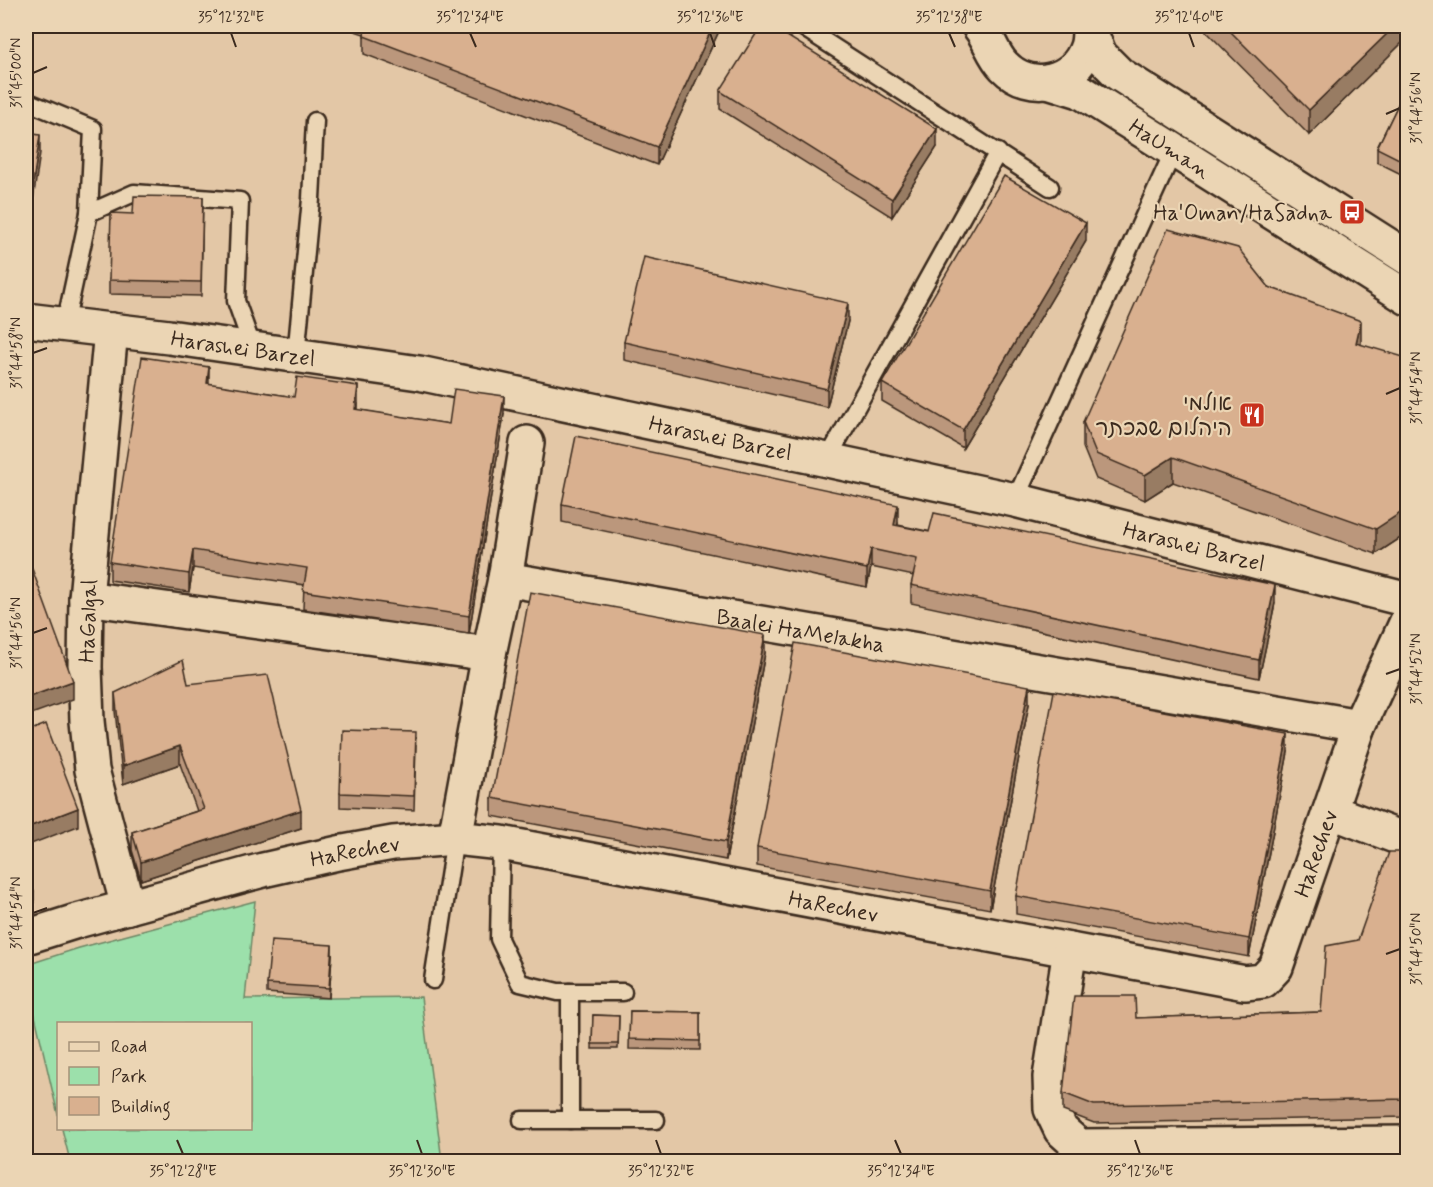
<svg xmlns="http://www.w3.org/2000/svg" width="1433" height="1187" font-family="Mynerve,'Playpen Sans Hebrew',sans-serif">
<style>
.built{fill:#e3c7a6;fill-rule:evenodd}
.green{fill:#9ce0ab;stroke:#6c8564;stroke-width:1.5}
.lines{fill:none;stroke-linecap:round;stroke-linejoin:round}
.lane-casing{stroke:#3b2a1e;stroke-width:21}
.street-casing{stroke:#3b2a1e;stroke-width:38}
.secondary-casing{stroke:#3b2a1e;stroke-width:38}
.lane{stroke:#ebd5b4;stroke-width:16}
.street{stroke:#ebd5b4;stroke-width:33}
.secondary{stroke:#ebd5b4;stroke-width:33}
.wall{fill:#bb977b;stroke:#3b2a1e;stroke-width:1.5}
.shaded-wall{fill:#987b64;stroke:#3b2a1e;stroke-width:1.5}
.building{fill:#d9b08f;stroke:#3b2a1e;stroke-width:1.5}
.ticks{fill:none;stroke:#3b2a1e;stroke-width:2}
.labels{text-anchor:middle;stroke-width:4.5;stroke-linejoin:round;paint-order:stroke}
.street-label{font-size:22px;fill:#3b2a1e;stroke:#ebd5b4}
.poi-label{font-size:22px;fill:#3b2a1e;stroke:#ebd5b4;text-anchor:end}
.neatline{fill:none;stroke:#3b2a1e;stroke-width:2}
.ticks-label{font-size:15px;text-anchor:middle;fill:#3b2a1e}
</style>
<rect width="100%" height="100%" fill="#ebd5b4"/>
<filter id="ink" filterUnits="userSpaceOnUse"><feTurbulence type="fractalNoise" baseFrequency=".0167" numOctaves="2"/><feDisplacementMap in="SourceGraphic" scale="12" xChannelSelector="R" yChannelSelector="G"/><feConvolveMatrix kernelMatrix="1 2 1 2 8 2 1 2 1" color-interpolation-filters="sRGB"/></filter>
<g filter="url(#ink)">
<path class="built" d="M26,26H1407V1161H26ZM58,1024H250V1128H58Z"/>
<path class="green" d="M255,901L245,999L421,997L442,1161H70L62,1129L250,1128V1024H58V1115L26,977V965L79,948Z"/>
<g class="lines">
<defs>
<g id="lane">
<path d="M801,26L1050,187"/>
<path d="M26,101L93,129L89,213"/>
<path d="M65,325L89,213L134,193L240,201L236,301L253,349"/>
<path d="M296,356L311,199L315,121"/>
<path d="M827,460L998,152"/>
<path d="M1015,500L1174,150"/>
<path d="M501,843L499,939L520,983L558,992H623"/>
<path d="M433,980L455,838"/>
<path d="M522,1120H656"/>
<path d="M570,1120V992"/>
</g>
<g id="street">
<path id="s1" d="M26,320L169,337L419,373L1015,500L1408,600"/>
<path d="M111,330L86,598L85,667L87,721L92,770L128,907"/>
<path d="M505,579L527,443"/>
<path d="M86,598L489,654"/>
<path d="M1330,811L1408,841"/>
<path id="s2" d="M455,838L489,654L505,579L1359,726"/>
<path id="s3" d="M26,937L77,921L263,870L338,853L393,843L455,838L501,843L1245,983L1263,981L1276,967L1359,726L1408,619"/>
<path d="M1070,950L1050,1077L1051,1109L1061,1130L1079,1146L1408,1143"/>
</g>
<g id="secondary">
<path d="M979,26C989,38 993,55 1004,66C1030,93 1075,83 1087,47C1089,41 1089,34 1089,28"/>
<path d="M1088,26L1100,55L1119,74L1408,258"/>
<path id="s4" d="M1048,81L1080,91L1408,298"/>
</g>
</defs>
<use href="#lane" class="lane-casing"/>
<use href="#street" class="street-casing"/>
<use href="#secondary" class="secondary-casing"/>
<use href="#lane" class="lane"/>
<use href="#street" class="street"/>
<use href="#secondary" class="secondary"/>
</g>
<g class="wall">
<path d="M340,26H719V31L657,165L364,54V34Z"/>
<path d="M1201,26H1407V38L1309,135Z"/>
<path d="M1407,86V177L1377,162V148Z"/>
<path d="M720,91L937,147L892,217L720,109Z"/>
<path d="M203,197L201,296L109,294V280L133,214Z"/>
<path d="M1086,241L963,448L882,401V383Z"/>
<path d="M1269,287L1361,345L1402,537L1376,554L1173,482L1145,500L1096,479L1083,447V422Z"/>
<path d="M848,321L827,407L624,360V342Z"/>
<path d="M209,384L294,397L358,404V410L449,424L504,414L469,634L303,609L304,585L193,568L189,592L110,580V562Z"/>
<path d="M26,411L30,491V505H26Z"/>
<path d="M562,504L898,523V525L1275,603L1259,678L911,603V585L914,576L871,567L867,587L562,522Z"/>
<path d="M765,653L726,860L492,816V798Z"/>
<path d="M188,684L301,828L141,880L132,850V832L197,811L180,764L123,784L115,711V693Z"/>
<path d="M1029,704L990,909L757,866V848Z"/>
<path d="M416,746L414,810L340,807V793Z"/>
<path d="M1288,752L1249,957L1016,914V896Z"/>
<path d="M1407,852V1117L1094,1123L1063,1111V1093L1136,1018L1321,1012L1358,940Z"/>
<path d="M332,955L329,998L267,993V984Z"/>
<path d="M630,1011L700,1012V1050L629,1049Z"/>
<path d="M593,1015L619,1016L618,1049H592Z"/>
</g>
<g class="shaded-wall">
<path d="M26,26H29V29L26,30Z"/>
<path d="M713,26H719V31L657,165V147Z"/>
<path d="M1395,26H1407V38L1309,135V110Z"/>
<path d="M937,129V147L892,217V199Z"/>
<path d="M40,135V153L26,248V230Z"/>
<path d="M1086,223V241L963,448V430Z"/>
<path d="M848,303V321L827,407V389Z"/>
<path d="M1361,321V346L1356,343Z"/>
<path d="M209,367V385L207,383Z"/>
<path d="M358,386V404L355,427V409Z"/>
<path d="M504,396V414L469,634V616Z"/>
<path d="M1173,457V482L1145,500V475Z"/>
<path d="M1407,498V523L1402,537L1376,554V529Z"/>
<path d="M898,505V523L894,543V525Z"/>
<path d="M871,549V567L867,587V569Z"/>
<path d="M193,550V568L189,592V574Z"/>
<path d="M1275,585V603L1259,678V660Z"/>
<path d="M765,635V653L726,860V842Z"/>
<path d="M73,681V699L26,716V698Z"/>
<path d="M1029,686V704L990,909V891Z"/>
<path d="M1288,734V752L1249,957V939Z"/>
<path d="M180,746V764L123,784V766Z"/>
<path d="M78,808V826L26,846V828Z"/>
<path d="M301,810V828L141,880V862Z"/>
<path d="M34,892V910L26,913V895Z"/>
<path d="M332,945V955L329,998V988Z"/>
</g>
<g class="building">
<path d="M365,26H713L657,147L364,36Z"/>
<path d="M761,26H771L937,129L892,199L720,91Z"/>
<path d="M1225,26H1395L1309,110Z"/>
<path d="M1407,86V163L1377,148Z"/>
<path d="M26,133L40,135L26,230Z"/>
<path d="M1004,176L1086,223L963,430L882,383Z"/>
<path d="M134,196L203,197L201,282L109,280L111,213L133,214Z"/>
<path d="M1168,229L1238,248L1269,287L1361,321L1356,343L1407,358V498L1402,512L1376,529L1173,457L1145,475L1096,454L1083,422Z"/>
<path d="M644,257L848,303L827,389L624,342Z"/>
<path d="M142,357L209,367L207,383L294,397L297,377L358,386L355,409L449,424L454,389L504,396L469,616L303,591L307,568L193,550L189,574L110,562Z"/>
<path d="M26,411L30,491L26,492Z"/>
<path d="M576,436L898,505L894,525L929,532L934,513L1275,585L1259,660L911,585L917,559L871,549L867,569L562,504Z"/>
<path d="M26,555H27L73,681L26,698Z"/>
<path d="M530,592L765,635L726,842L492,798Z"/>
<path d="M795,643L1029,686L990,891L757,848Z"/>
<path d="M183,660L188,684L268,675L301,810L141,862L132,832L204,809L180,746L123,766L115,693Z"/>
<path d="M1054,691L1288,734L1249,939L1016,896Z"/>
<path d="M46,724L78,808L26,828V732Z"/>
<path d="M342,730L416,732L414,796L340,793Z"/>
<path d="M1389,852H1407V1099L1094,1105L1063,1093L1074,996H1135L1136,1018L1321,1012L1326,946L1358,940Z"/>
<path d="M26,869L34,892L26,895Z"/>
<path d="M271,941L332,945L329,988L267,984Z"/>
<path d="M630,1011L700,1012V1041L629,1039Z"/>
<path d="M593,1015L619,1016L618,1044H592Z"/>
</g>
</g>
<path class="ticks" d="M231,33L236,47M470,33L476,47M710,33L715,47M949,33L955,47M1189,33L1194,47M33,73L47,67M1386,114L1400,108M33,353L47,348M1386,394L1400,388M33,633L47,628M1386,674L1400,669M33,913L47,908M1386,954L1400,949M177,1140L183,1154M417,1140L422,1154M656,1140L661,1154M895,1140L901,1154M1135,1140L1140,1154"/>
<defs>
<symbol id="bus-square" viewBox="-11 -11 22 22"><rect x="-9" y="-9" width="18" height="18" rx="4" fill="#c8321e" stroke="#ebd5b4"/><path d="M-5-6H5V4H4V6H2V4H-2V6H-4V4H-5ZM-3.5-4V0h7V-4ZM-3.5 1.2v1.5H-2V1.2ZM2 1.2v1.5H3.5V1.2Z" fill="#fff"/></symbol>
<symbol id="restaurant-square" viewBox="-11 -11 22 22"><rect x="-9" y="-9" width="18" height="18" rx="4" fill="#c8321e" stroke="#ebd5b4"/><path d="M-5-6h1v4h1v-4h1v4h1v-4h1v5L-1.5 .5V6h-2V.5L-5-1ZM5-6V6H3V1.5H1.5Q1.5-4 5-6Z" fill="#fff"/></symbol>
</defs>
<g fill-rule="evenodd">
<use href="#bus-square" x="1337" y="197" width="30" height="30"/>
<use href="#restaurant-square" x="1237" y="400" width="30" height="30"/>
</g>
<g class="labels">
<g class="street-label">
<text dy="8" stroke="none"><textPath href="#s4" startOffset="140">HaUman</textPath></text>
<text dy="8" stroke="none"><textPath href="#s1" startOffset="219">Harashei Barzel</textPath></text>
<text dy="8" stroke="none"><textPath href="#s1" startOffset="705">Harashei Barzel</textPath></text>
<text dy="8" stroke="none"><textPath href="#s1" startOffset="1191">Harashei Barzel</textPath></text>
<text transform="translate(87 621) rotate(-88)" y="8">HaGalgal</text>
<text dy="8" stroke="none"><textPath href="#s2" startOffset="564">Baalei HaMelakha</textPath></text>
<text dy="8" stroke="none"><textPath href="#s3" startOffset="340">HaRechev</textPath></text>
<text dy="8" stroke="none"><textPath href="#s3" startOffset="1402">HaRechev</textPath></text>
<text dy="8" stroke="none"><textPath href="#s3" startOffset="826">HaRechev</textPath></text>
</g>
<g class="poi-label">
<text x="1332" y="220">Ha'Oman/HaSadna</text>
<text x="1232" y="410">אולמי<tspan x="1232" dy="25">היהלום שבכתר</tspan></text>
</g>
</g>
<rect width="1433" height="1187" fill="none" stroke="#ebd5b4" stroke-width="66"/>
<rect x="57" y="1022" width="195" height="108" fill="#ebd5b4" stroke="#a59178" stroke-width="1.5"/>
<rect x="69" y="1042" width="30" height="9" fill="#ebd5b4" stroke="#a59178" stroke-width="1.5"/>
<text x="111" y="1052" font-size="18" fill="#3b2a1e">Road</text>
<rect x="69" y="1067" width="30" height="18" fill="#9ce0ab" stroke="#a59178" stroke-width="1.5"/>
<text x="111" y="1082" font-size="18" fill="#3b2a1e">Park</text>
<rect x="69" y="1097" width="30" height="18" fill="#d9b08f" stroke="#a59178" stroke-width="1.5"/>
<text x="111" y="1112" font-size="18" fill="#3b2a1e">Building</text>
<rect x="33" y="33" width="1367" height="1121" class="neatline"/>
<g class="ticks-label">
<text x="231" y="22">35°12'32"E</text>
<text x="470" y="22">35°12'34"E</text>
<text x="710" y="22">35°12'36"E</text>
<text x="949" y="22">35°12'38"E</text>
<text x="1189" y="22">35°12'40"E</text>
<text transform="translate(16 73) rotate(-90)" y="5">31°45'00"N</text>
<text transform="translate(1416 108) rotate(-90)" y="5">31°44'56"N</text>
<text transform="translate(16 353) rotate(-90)" y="5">31°44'58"N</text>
<text transform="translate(1416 388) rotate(-90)" y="5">31°44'54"N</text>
<text transform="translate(16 633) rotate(-90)" y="5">31°44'56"N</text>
<text transform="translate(1416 669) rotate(-90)" y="5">31°44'52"N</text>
<text transform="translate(16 913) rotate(-90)" y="5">31°44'54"N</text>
<text transform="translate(1416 949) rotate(-90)" y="5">31°44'50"N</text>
<text x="183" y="1176">35°12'28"E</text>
<text x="422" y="1176">35°12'30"E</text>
<text x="661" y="1176">35°12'32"E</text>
<text x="901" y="1176">35°12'34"E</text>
<text x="1140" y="1176">35°12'36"E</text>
</g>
</svg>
